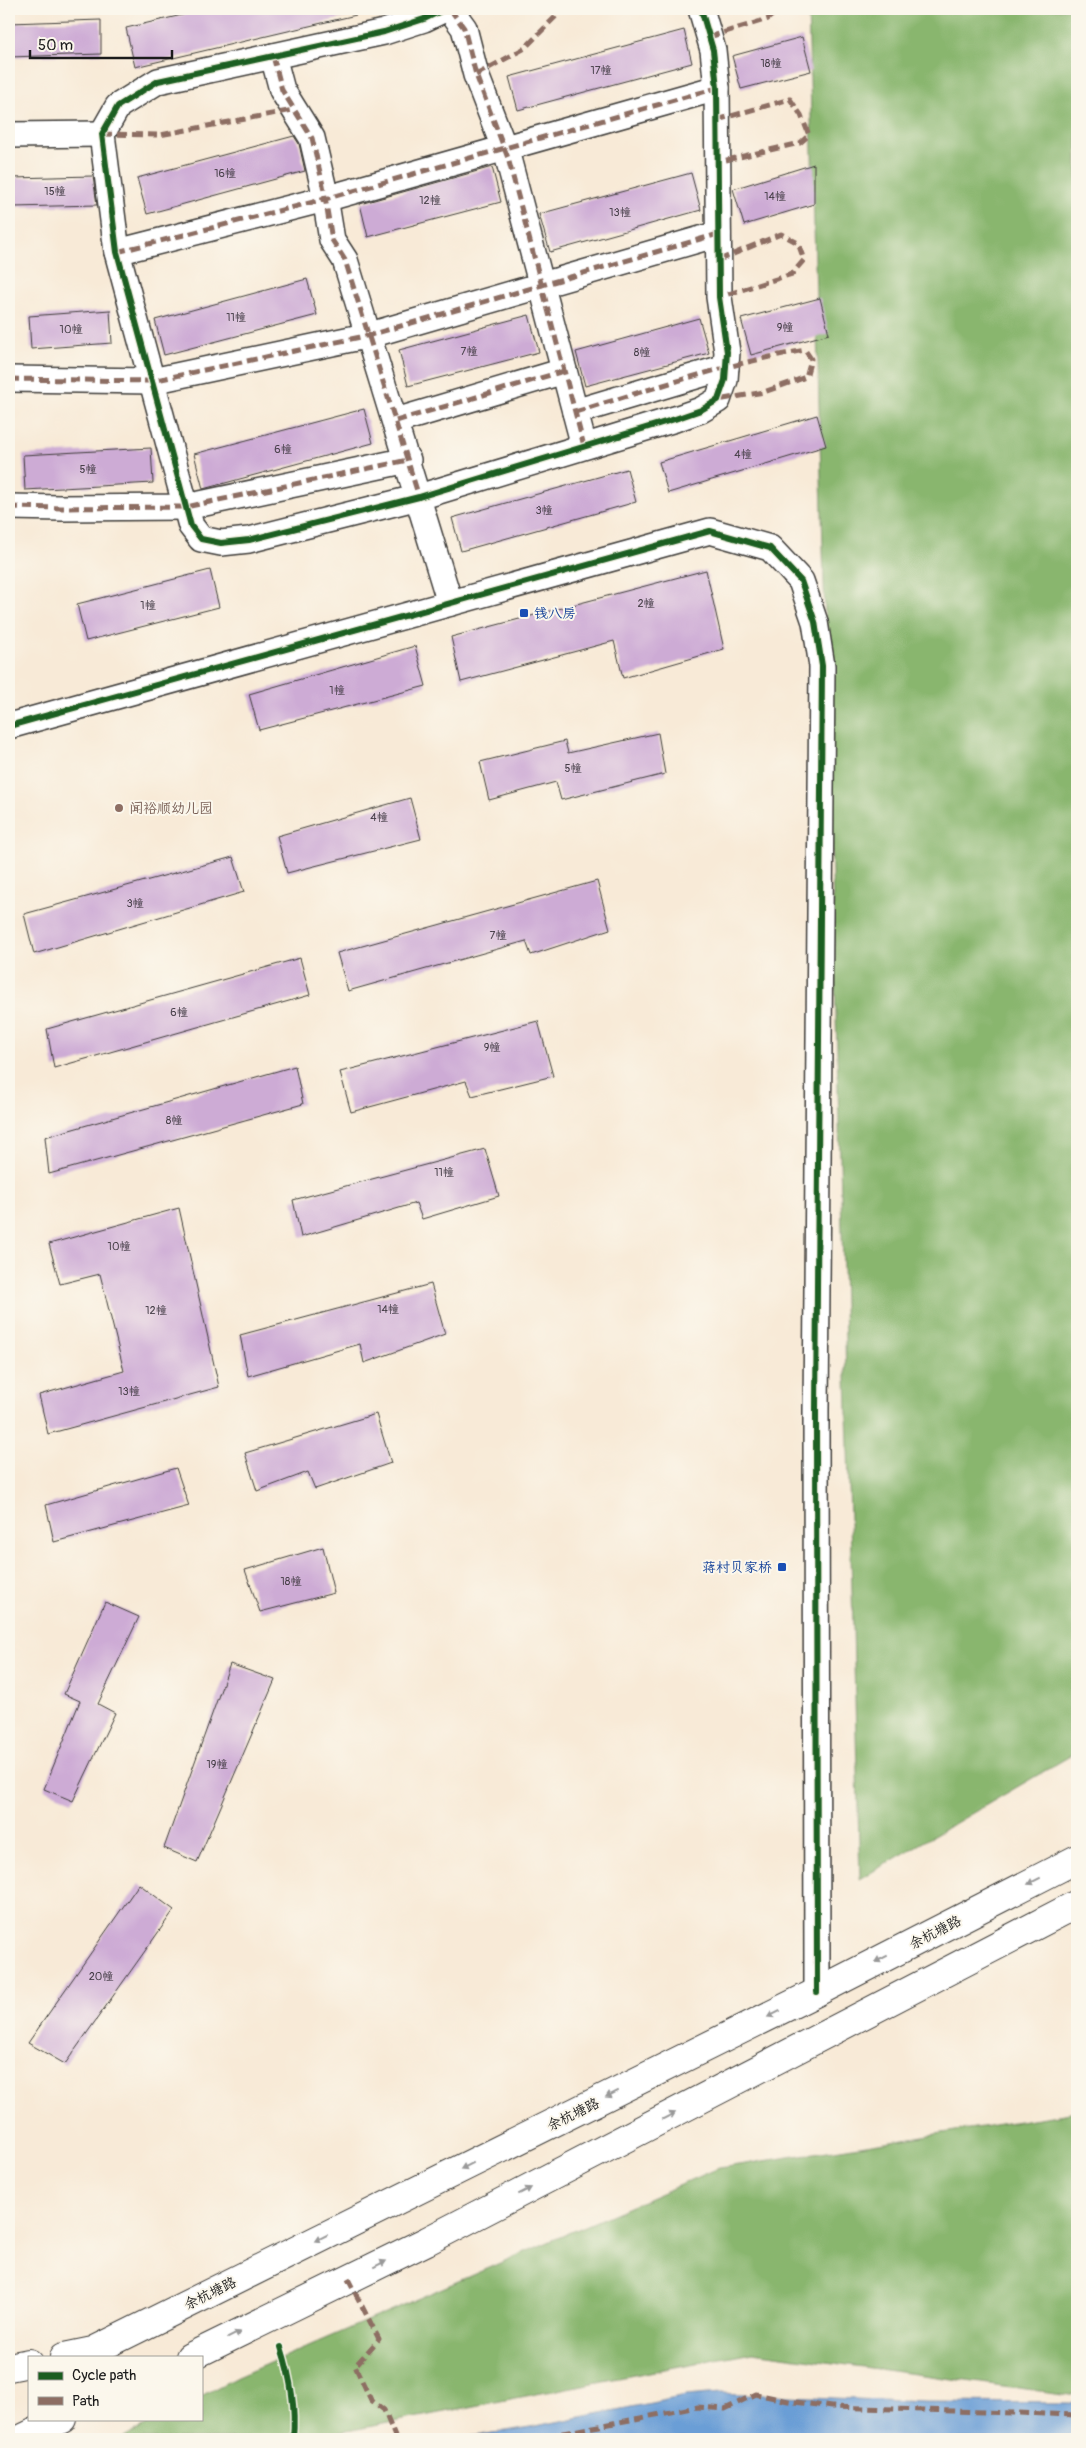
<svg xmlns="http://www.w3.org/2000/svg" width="1086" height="2448" font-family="Pangolin,'LXGW WenKai TC',sans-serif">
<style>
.forest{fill:#89b66e;stroke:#526945}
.water{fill:#6a9ed6;stroke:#435d79}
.building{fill:#cdabd5}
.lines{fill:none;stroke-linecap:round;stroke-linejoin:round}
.minor-casing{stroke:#3d3b38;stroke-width:28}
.major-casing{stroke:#3d3b38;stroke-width:30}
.minor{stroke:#fff;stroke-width:25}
.major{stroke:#fff;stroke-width:28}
.quiet{stroke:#8d6e63;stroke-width:5;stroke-dasharray:10 5;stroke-linecap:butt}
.cycleway-casing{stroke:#fbf7ec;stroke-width:9}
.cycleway{stroke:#1b5e20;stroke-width:6}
.oneway{fill:#999}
.transit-dot{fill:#1a4fb4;stroke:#fbf7ec;stroke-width:2}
.education-dot{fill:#8d6e63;stroke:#fbf7ec;stroke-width:2}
.labels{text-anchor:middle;stroke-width:4;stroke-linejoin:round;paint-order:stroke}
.number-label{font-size:11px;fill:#48404a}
.transit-label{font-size:14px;fill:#164399;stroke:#fbf7ec;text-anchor:start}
.education-label{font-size:14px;fill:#785e54;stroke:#fbf7ec;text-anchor:start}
.street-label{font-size:14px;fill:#1c1c1c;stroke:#fbf7ec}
</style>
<rect width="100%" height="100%" fill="#fbf7ec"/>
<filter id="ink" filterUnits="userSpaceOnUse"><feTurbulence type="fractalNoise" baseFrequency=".02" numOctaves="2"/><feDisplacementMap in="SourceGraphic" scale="10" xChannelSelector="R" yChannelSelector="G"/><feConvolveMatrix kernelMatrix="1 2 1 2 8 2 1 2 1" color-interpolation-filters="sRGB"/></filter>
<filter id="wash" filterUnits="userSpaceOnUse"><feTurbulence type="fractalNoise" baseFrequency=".0096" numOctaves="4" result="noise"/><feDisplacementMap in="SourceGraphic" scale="20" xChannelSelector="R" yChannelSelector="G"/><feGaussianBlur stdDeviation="1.12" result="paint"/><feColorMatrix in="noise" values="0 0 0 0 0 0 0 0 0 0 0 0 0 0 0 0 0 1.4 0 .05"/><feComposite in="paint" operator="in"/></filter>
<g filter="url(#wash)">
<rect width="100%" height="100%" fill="#f8ead7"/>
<g class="forest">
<path d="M808,9H1077V1752L860,1879Z"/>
<path d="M1077,2112V2396L752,2352L306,2439H121L158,2419H201V2396L237,2377L719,2168Z"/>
</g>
<path class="water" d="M720,2393L925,2402L1077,2403V2439H454L531,2427L686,2396Z"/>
<g id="blocks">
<g class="building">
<path d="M208,9H355L356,15L135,67L126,28Z"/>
<path d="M101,20V54L9,57V23Z"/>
<path d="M684,30L692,63L518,110L509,77Z"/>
<path d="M802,37L811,71L741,89L732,56Z"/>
<path d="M294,136L299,144L305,171L147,214L137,178Z"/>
<path d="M814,164V204L744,225L733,189Z"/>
<path d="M492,167L501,202L368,237L360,204Z"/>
<path d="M691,173L701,210L550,252L539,214Z"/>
<path d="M93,176L97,205L13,207L12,178Z"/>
<path d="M307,279L317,315L164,355L155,320Z"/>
<path d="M820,298L829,334L751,355L741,319Z"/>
<path d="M110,310L112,343L31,349L29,316Z"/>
<path d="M529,315L539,352L408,386L399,350Z"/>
<path d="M699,318L709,353L585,386L576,352Z"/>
<path d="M364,409L373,443L203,489L194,454Z"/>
<path d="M817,415L826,446L668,493L659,462Z"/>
<path d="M151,448L153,483L25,490L23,455Z"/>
<path d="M627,469L636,502L461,551L452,518Z"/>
<path d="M210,570L219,607L86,641L77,604Z"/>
<path d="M706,570L724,649L623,678L614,641L461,682L451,637Z"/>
<path d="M415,646L426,686L259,730L249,694Z"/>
<path d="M658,733L665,774L561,800L556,782L489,800L480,762L565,741L568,753Z"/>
<path d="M410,798L421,839L287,873L277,836Z"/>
<path d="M233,857L244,892L34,954L24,914Z"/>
<path d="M597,881L610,929L531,955L526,941L348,991L337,953Z"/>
<path d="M300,958L310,995L54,1068L47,1029Z"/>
<path d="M538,1021L553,1076L472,1096L466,1081L351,1112L340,1072Z"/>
<path d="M295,1066L303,1104L49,1174L45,1137Z"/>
<path d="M485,1149L499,1196L422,1219L416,1203L301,1237L293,1200Z"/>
<path d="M179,1208L219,1387L48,1434L39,1395L124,1371L100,1274L60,1284L49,1244Z"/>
<path d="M431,1284L445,1334L364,1363L360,1344L248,1376L240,1335Z"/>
<path d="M376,1414L391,1463L315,1489L308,1472L257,1491L245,1453Z"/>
<path d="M176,1468L189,1506L54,1542L46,1505Z"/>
<path d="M323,1547L334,1593L260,1612L245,1570Z"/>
<path d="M105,1602L139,1617L98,1704L115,1713L73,1801L44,1789L80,1701L64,1694Z"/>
<path d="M230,1664L275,1680L197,1862L164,1848Z"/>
<path d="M139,1884L174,1910L65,2064L28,2043Z"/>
</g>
</g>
</g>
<g filter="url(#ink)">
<use href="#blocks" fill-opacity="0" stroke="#3d3b38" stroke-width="1"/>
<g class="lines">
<defs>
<g id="minor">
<path d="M445,9L424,19L384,32L158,81L118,106L102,134L117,252L191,526L201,539L221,543L249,540L419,497L675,419L701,410L718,400L725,380L727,352L719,297L717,88L713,50L701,9"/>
<path d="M450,9L464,28L476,75L508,158L584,446"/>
<path d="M273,56L282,90L312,138L323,185L332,240L345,260L450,603"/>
<path d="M9,135L102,134"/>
<path d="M117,252L325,199L717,88"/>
<path d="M9,379L152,381L370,335L718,234"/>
<path d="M575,412L726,367"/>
<path d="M396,421L564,371"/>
<path d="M9,507L61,508L186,507L408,460"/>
<path d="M9,726L710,531L770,548L801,581L815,622L822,666L816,1412L817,1992"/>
</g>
<g id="major">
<path d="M64,2357L93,2351L817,1992L1077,1859"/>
<path d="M190,2357L427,2241L1077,1904"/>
<path d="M9,2367L29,2363"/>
<path d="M21,2439L62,2419"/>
</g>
</defs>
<use href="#minor" class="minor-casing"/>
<use href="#major" class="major-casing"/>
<use href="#minor" class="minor"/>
<use href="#major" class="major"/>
<g class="quiet">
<path d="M450,9L464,28L476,75L508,158L584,446"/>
<path d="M709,37L768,19L779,9"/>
<path d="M273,56L282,90L312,138L323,185L332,240L345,260L419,497"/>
<path d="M476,75L525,48L563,9"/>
<path d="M717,120L790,99L801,115L809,135L800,143L718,162"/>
<path d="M102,134L160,135L293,110"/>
<path d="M117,252L325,199L717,88"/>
<path d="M719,260L781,234L798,243L804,260L792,274L719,297"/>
<path d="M9,379L152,381L370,335L718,234"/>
<path d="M575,412C651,389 726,364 805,350L811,359L806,377L764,392L718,400"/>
<path d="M396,421L564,371"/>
<path d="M9,507L61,508L186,507L408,460"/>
<path d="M348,2279L379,2339L355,2366L371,2400L384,2410L396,2439"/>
<path d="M532,2439L697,2407L725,2409L756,2394L788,2401L831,2407L1077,2415"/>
</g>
<defs>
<g id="cycleway">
<path d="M445,9L424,19L384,32L158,81L118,106L102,134L117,252L191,526L201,539L221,543L249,540L419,497L675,419L701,410L718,400L725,380L727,352L719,297L717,88L713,50L701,9"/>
<path d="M9,726L710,531L770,548L801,581L815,622L822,666L816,1412L817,1992"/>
<path d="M281,2347C291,2378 296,2407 293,2439"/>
</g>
</defs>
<use href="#cycleway" class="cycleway-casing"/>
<use href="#cycleway" class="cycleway"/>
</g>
<defs><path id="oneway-solid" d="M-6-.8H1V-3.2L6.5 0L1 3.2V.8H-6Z" transform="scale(1.25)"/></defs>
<g class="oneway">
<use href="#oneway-solid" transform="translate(1034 1881) rotate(153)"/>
<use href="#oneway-solid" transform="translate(881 1959) rotate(153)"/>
<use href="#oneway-solid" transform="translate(774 2014) rotate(154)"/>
<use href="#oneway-solid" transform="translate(612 2094) rotate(154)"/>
<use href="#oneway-solid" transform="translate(669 2116) rotate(-27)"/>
<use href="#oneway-solid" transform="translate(467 2166) rotate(154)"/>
<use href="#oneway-solid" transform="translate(525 2191) rotate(-27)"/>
<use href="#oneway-solid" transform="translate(321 2238) rotate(154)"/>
<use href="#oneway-solid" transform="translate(380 2264) rotate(-26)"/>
<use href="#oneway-solid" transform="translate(234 2335) rotate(-26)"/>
</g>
</g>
<g class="transit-dot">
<rect x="519" y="608" width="10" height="10" rx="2.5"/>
<rect x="777" y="1562" width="10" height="10" rx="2.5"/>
</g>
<circle class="education-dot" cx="119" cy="808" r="5"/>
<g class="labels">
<g class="number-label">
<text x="771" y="67">18幢</text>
<text x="601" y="74">17幢</text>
<text x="225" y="177">16幢</text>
<text x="55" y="195">15幢</text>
<text x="775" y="200">14幢</text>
<text x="430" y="204">12幢</text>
<text x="620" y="216">13幢</text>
<text x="236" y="321">11幢</text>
<text x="785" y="331">9幢</text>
<text x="71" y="333">10幢</text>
<text x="469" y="355">7幢</text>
<text x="642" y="356">8幢</text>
<text x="283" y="453">6幢</text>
<text x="743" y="458">4幢</text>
<text x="88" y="473">5幢</text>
<text x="544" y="514">3幢</text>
<text x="646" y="607">2幢</text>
<text x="148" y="609">1幢</text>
<text x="337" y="694">1幢</text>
<text x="573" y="772">5幢</text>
<text x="379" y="821">4幢</text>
<text x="135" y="907">3幢</text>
<text x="498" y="939">7幢</text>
<text x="179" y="1016">6幢</text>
<text x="492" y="1051">9幢</text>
<text x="174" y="1124">8幢</text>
<text x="444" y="1176">11幢</text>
<text x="119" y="1250">10幢</text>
<text x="388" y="1313">14幢</text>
<text x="156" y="1314">12幢</text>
<text x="129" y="1395">13幢</text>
<text x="291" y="1585">18幢</text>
<text x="217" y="1768">19幢</text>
<text x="101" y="1980">20幢</text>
</g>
<g class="transit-label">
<text x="534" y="618">钱八房</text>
<text x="772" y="1572" text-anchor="end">蒋村贝家桥</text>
</g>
<g class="education-label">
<text x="129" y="813">闻裕顺幼儿园</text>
</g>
<g class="street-label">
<text transform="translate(935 1932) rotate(-27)" y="5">余杭塘路</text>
<text transform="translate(573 2114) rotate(-26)" y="5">余杭塘路</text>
<text transform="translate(210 2293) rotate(-26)" y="5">余杭塘路</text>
</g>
</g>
<rect width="1086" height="2448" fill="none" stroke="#fbf7ec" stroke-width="30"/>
<rect x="28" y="2356" width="175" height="65" fill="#fbf7ec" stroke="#a29f99"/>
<rect x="38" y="2372" width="25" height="8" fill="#1b5e20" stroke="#a29f99"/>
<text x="72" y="2380" font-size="15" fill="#1c1c1c">Cycle path</text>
<rect x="38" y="2397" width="25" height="8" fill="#8d6e63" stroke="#a29f99"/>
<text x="72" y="2406" font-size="15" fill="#1c1c1c">Path</text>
<path d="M30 50v8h142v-8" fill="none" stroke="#1c1c1c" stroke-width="2.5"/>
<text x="38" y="50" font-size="15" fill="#1c1c1c" stroke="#fbf7ec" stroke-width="4" paint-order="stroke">50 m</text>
</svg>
